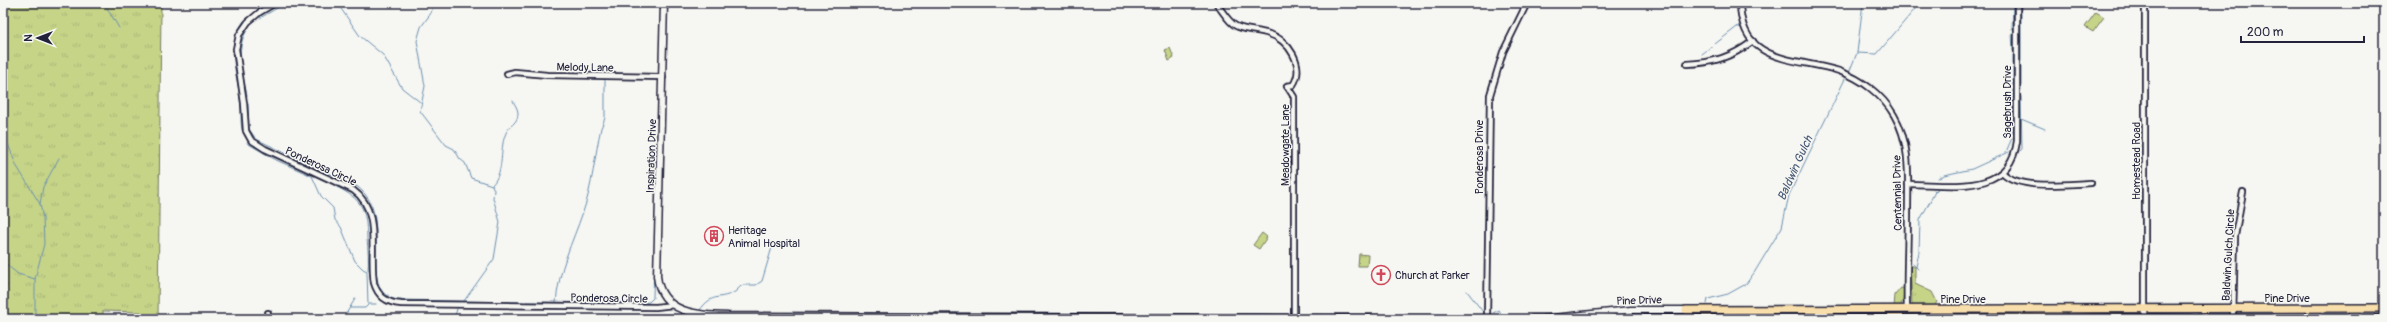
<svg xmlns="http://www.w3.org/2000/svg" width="2387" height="322" font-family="Pangolin,sans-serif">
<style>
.grass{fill:url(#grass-tufts);stroke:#747b62}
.pitch{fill:#c6d488;stroke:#747b62}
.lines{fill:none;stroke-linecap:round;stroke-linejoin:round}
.stream{stroke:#6b90b0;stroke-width:1}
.street-casing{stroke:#22223b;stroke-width:8}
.secondary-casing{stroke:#22223b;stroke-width:9}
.primary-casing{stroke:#22223b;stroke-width:10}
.street{stroke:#f6f6f2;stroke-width:4.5}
.secondary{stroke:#f6f6f2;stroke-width:6}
.primary{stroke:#f8deab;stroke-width:7}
.labels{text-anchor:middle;stroke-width:3;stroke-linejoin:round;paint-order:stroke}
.street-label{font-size:11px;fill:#22223b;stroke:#f6f6f2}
.poi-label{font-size:11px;fill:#22223b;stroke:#f6f6f2;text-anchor:start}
.water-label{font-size:12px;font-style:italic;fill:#475976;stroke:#f6f6f2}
</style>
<defs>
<pattern id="grass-tufts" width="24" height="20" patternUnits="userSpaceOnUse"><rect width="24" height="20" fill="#c6d488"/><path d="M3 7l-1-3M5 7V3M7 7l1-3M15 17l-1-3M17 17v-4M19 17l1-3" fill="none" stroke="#aab676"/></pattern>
</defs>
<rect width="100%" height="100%" fill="#f6f6f2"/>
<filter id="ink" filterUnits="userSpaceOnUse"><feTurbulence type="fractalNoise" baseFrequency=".025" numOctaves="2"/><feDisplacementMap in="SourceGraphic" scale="8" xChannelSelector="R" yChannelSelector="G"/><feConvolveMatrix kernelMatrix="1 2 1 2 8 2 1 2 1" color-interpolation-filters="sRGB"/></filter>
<g filter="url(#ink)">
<g class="grass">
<path d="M3,3H161L158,319H141V312L103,311V319H3Z"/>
<path d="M1359,254L1368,255L1367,266H1358Z"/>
<path d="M1910,265L1915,267V284L1932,292L1937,302L1934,306H1914L1912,304Z"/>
<path d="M1901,288H1904L1903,301L1900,306L1894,307L1895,295Z"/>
</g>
<g class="pitch">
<path d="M2096,12L2104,17L2093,32L2085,27Z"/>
<path d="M1170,48L1174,58L1169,61L1165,50Z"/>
<path d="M1262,233L1267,237L1259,249L1253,245Z"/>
</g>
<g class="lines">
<g class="stream">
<path d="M104,3L119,28"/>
<path d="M337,3L360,36L383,55L402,88L420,102"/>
<path d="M434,3L431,13L421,27L417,41L425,86L420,111L446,145L454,149L460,159L465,163L471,178L492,185L494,190L493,198L500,222L494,259L464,301"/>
<path d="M285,4L287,3"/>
<path d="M257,9L265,3"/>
<path d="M260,18L279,7"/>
<path d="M1739,25L1737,27H1740"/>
<path d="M2012,29L2013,3"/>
<path d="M247,30C234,51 243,74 247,96"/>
<path d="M660,30L661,3"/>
<path d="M2012,33L2013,51"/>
<path d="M1857,53L1877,54L1920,3"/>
<path d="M1702,54L1737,27"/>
<path d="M2013,55V64"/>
<path d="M2021,61V3"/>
<path d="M2021,66V90"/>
<path d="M2013,68V85"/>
<path d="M1850,70L1857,53L1863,3"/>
<path d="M576,78L605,79"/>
<path d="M2013,90V116"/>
<path d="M248,104L249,129L256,139L358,187C394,215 360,278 388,297V295"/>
<path d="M2013,119V134"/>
<path d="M2021,119L2045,129"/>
<path d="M242,130C240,120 242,110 240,99C237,72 225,45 244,21"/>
<path d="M3,131L16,165L40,204L43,218L44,244L35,279V319"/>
<path d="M247,143L276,160L312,176L321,196L333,208L335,220L341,227L355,261L363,269L367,271L368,305L365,308H350"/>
<path d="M2020,151L2022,149L2021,95"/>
<path d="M2006,152L2012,138"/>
<path d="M1938,178L1941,176"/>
<path d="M1940,178L1944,175L1972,169L2009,152"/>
<path d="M492,185C506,170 498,147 507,131C511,124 518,123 518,113C518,109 515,105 513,101"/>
<path d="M335,186C363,200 366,208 367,239C368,249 369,260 368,270"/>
<path d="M1934,190L1936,192L1938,190"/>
<path d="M40,204L43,187L59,158"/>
<path d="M3,262L18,274L35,279"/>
<path d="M1913,264L1918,269"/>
<path d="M1916,267L1919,252L1920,220L1936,190"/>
<path d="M1467,291L1483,312"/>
<path d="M388,297L397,300L523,302"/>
<path d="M526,302L639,303L649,302L653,298L657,151"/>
<path d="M556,302C559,268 572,244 583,212C592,188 595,154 601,128L605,118V79H638"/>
<path d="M369,304H376"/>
<path d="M1707,304L1708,299L1728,294L1746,284L1754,273L1782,227L1789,195L1845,79"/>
<path d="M700,310C712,293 718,300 733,293C738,291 738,287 743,285H756L762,281L773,244"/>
<path d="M1493,313L1499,310L1503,317"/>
<path d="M263,319V316"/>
<path d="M343,319L355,299"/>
<path d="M454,319L457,309"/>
</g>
<defs>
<g id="street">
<path d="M275,3L260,12L248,22L239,35L236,49L244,103L246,131L251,140L265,149L353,190C382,210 369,254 374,283C378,297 387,303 401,304L656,307L673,305"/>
<path d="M1216,3C1222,10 1228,22 1236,26C1246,31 1258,30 1269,34C1288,39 1306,66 1293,85L1287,86"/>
<path d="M1740,3C1741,66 1797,57 1839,71C1861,79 1882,94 1894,115C1911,144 1908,177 1908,210C1908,243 1906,276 1907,310"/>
<path d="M2145,3V319"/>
<path d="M1687,64C1713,63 1732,57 1753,41"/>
<path d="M507,74L515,72L547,75L663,77"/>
<path d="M1287,86L1294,97V318"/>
<path d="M2003,173C2020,190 2067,184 2091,183"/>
<path d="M1908,184C1949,184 2010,197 2017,141V3"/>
<path d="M268,319V313"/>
<path d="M1487,319L1490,95L1503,52L1527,3"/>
<path d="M2233,319L2235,236L2243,192"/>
</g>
<g id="secondary">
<path d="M664,3L657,276C661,314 698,315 728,316L1460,319"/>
<path d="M1532,319H1545"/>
<path d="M1543,319L1631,310H1686"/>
<path d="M1646,319H1683"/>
</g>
<g id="primary">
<path d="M1686,310L2384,308"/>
<path d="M1683,319H1735"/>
<path d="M1823,319L2058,317L2191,319"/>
<path d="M2200,319H2384"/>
</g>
</defs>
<use href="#street" class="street-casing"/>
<use href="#secondary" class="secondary-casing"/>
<use href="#primary" class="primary-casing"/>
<use href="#street" class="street"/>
<use href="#secondary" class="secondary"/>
<use href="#primary" class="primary"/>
</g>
</g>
<defs>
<symbol id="building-ring" viewBox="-11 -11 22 22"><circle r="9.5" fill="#f6f6f2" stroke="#d1495b" stroke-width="1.5"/><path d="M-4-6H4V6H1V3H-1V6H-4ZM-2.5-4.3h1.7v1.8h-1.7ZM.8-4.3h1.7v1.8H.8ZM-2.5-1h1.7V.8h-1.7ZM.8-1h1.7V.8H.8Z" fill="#d1495b"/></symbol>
<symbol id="church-ring" viewBox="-11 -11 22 22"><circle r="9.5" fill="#f6f6f2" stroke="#d1495b" stroke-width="1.5"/><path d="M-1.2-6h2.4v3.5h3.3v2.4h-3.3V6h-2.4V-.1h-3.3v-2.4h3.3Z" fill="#d1495b"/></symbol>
</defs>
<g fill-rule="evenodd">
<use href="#building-ring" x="703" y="225" width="22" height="22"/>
<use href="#church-ring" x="1370" y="264" width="22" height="22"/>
</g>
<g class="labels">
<g class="street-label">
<text transform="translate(585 67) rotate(1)" y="4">Melody Lane</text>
<text transform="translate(2007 102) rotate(-90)" y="4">Sagebrush Drive</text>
<text transform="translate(1285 145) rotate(-90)" y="4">Meadowgate Lane</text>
<text transform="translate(651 156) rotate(-88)" y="4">Inspiration Drive</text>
<text transform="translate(1479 157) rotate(-90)" y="4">Ponderosa Drive</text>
<text transform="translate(2136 161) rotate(-90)" y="4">Homestead Road</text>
<text transform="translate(321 166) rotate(25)" y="4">Ponderosa Circle</text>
<text transform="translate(1897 193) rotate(-91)" y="4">Centennial Drive</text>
<text transform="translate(2228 255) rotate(-87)" y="4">Baldwin Gulch Circle</text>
<text transform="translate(609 298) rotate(1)" y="4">Ponderosa Circle</text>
<text x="2287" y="302">Pine Drive</text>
<text x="1963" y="303">Pine Drive</text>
<text transform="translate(1639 300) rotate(-2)" y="4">Pine Drive</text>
</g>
<g class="poi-label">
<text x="728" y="234">Heritage<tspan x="728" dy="13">Animal Hospital</tspan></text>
<text x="1395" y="279">Church at Parker</text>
</g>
<g class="water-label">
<text transform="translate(1795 168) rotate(-66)" y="4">Baldwin Gulch</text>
</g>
</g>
<rect width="2387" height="322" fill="none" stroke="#f6f6f2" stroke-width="16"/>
<rect x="8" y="8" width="2371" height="306" fill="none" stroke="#22223b" stroke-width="1.5" filter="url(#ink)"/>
<g transform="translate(38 38) rotate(270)" stroke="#f6f6f2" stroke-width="3" paint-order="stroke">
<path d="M0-3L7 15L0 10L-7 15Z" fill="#22223b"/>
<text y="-6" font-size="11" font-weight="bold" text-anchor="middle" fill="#22223b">N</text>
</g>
<path d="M2241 36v6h123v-6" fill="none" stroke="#22223b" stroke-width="2"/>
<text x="2247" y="36" font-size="12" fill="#22223b" stroke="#f6f6f2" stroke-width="3" paint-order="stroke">200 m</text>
</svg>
